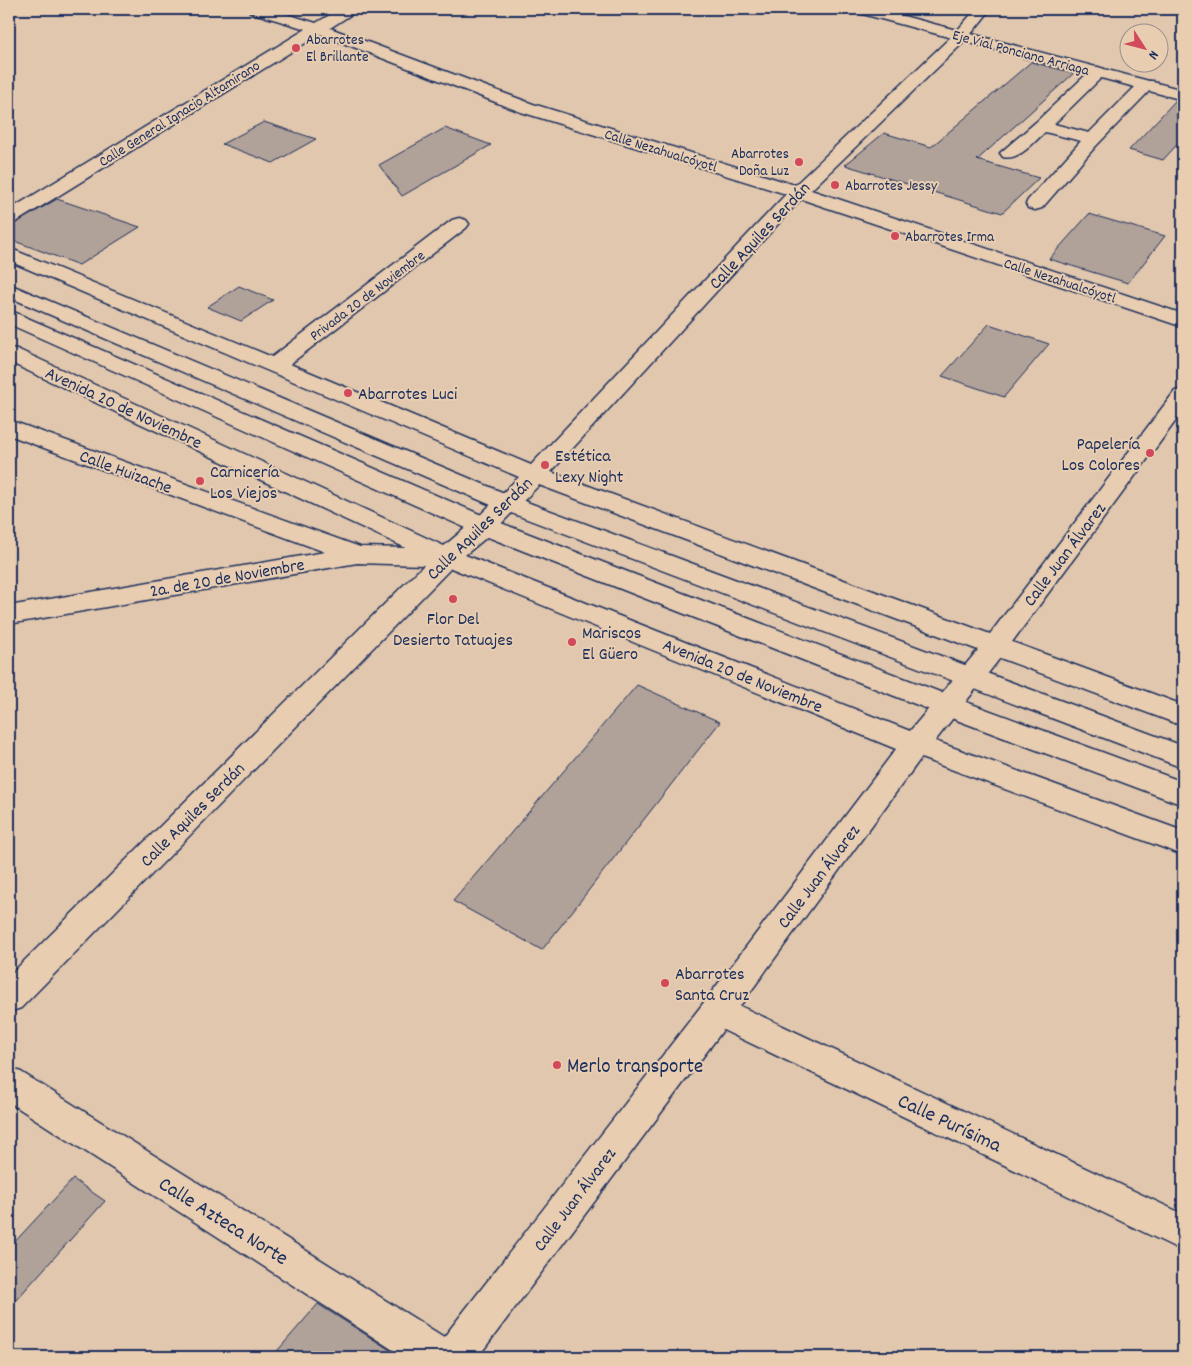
<svg xmlns="http://www.w3.org/2000/svg" width="1192" height="1366" font-family="Dekko,sans-serif">
<rect width="100%" height="100%" fill="#e1c7ad"/>
<filter id="ink" filterUnits="userSpaceOnUse"><feTurbulence type="fractalNoise" baseFrequency=".02" numOctaves="2"/><feDisplacementMap in="SourceGraphic" scale="10" xChannelSelector="R" yChannelSelector="G"/><feConvolveMatrix kernelMatrix="1 2 1 2 8 2 1 2 1" color-interpolation-filters="sRGB"/></filter>
<g filter="url(#ink)">
<g fill="#b0a199" stroke="#1b2f5e">
<path d="M1031 62 1074 73 977 160 1039 178 1002 213 845 165 884 133 931 147Z"/>
<path d="M1176 100 1183 102V138L1163 160 1129 150Z"/>
<path d="M264 122 316 139 273 163 222 144Z"/>
<path d="M445 128 491 145 402 196 379 165Z"/>
<path d="M57 199 140 227 79 265 9 239V227Z"/>
<path d="M1089 214 1165 236 1128 283 1049 259Z"/>
<path d="M239 286 273 300 241 321 207 307Z"/>
<path d="M989 324 1049 344 1004 397 942 376Z"/>
<path d="M637 685 720 722 542 950 453 901Z"/>
<path d="M73 1179 105 1201 9 1308V1248Z"/>
<path d="M318 1304 401 1357H272Z"/>
</g>
<g fill="none" stroke-linecap="round" stroke-linejoin="round">
<defs>
<g id="minor">
<path d="M248 9H270L316 23 340 9H357L355 12 330 28 533 104 795 185 955 33 976 9H991L967 39 811 190 1183 314V327L801 199 551 472 990 634 1175 391 1183 389V411L1012 642 1183 705V726L1000 658 935 741 1183 831V855L921 758 740 1006 1183 1214V1251L723 1030 478 1357H404L9 1102V1067L21 1072 444 1337 705 1001 896 749 451 568 21 1008 9 1012V976L424 565 357 563 9 624V606L325 552 9 435V420L360 547 406 548 9 362V348L17 349 444 546 475 520 519 477 9 261V248L272 357 452 220 459 218 466 220 469 224 466 228 290 364 531 465 786 194 521 112 320 34 16 222 9 224V210L306 29 250 12ZM539 485 978 650 910 731 465 555 493 532Z"/>
<path d="M1098 67 1104 69 1106 72 1104 75 1054 124 1089 133 1141 81H1153L1155 85 1095 147 1042 208 1035 210 1028 208 1026 204 1028 200 1081 141 1045 132C1034 142 1019 161 1003 157L1000 153 1036 122 1092 69Z"/>
</g>
<g id="major">
<path d="M852 9H877L1183 90V100L855 12Z"/>
<path d="M9 284 516 498 1183 746V768L498 508 9 297Z"/>
<path d="M9 310 493 520 958 699 1183 782V805L938 713 475 532 9 324Z"/>
</g>
</defs>
<use href="#minor" stroke="#1b2f5e" stroke-width="3"/>
<use href="#major" stroke="#1b2f5e" stroke-width="3"/>
<use href="#minor" fill="#e9cdb0" fill-rule="evenodd"/>
<use href="#major" fill="#e9cdb0" fill-rule="evenodd"/>
</g>
</g>
<g fill="#d1495b" stroke="#e9cdb0" stroke-width="2">
<circle cx="296" cy="48" r="5"/>
<circle cx="799" cy="162" r="5"/>
<circle cx="835" cy="185" r="5"/>
<circle cx="895" cy="236" r="5"/>
<circle cx="348" cy="393" r="5"/>
<circle cx="1150" cy="453" r="5"/>
<circle cx="545" cy="465" r="5"/>
<circle cx="200" cy="481" r="5"/>
<circle cx="453" cy="599" r="5"/>
<circle cx="572" cy="642" r="5"/>
<circle cx="665" cy="983" r="5"/>
<circle cx="557" cy="1065" r="5"/>
</g>
<g text-anchor="middle" stroke-width="4" stroke-linejoin="round" paint-order="stroke">
<g font-size="15" fill="#1b2f5e" stroke="#e9cdb0" text-anchor="start">
<text x="306" y="44">Abarrotes<tspan x="306" dy="17">El Brillante</tspan></text>
<text x="789" y="158" text-anchor="end">Abarrotes<tspan x="789" dy="17">Doña Luz</tspan></text>
<text x="845" y="190">Abarrotes Jessy</text>
<text x="905" y="241">Abarrotes Irma</text>
</g>
<g font-size="15" fill="#1b2f5e" stroke="#e9cdb0">
<text transform="translate(1021 52) rotate(15)" y="5">Eje Vial Ponciano Arriaga</text>
<text transform="translate(179 113) rotate(-32)" y="5">Calle General Ignacio Altamirano</text>
<text transform="translate(661 150) rotate(17)" y="5">Calle Nezahualcóyotl</text>
<text transform="translate(1060 280) rotate(18)" y="5">Calle Nezahualcóyotl</text>
<text transform="translate(367 295) rotate(-37)" y="5">Privada 20 de Noviembre</text>
</g>
<g font-size="18" fill="#1b2f5e" stroke="#e9cdb0">
<text transform="translate(759 235) rotate(-47)" y="6">Calle Aquiles Serdán</text>
<text transform="translate(124 407) rotate(25)" y="6">Avenida 20 de Noviembre</text>
<text transform="translate(126 471) rotate(20)" y="6">Calle Huizache</text>
<text transform="translate(479 528) rotate(-44)" y="6">Calle Aquiles Serdán</text>
<text transform="translate(1064 554) rotate(-53)" y="6">Calle Juan Álvarez</text>
<text transform="translate(227 577) rotate(-10)" y="6">2a. de 20 de Noviembre</text>
<text transform="translate(743 675) rotate(22)" y="6">Avenida 20 de Noviembre</text>
<text transform="translate(192 814) rotate(-45)" y="6">Calle Aquiles Serdán</text>
<text transform="translate(818 876) rotate(-53)" y="6">Calle Juan Álvarez</text>
<text transform="translate(574 1199) rotate(-53)" y="6">Calle Juan Álvarez</text>
</g>
<g font-size="18" fill="#1b2f5e" stroke="#e9cdb0" text-anchor="start">
<text x="358" y="399">Abarrotes Luci</text>
<text x="1140" y="449" text-anchor="end">Papelería<tspan x="1140" dy="21">Los Colores</tspan></text>
<text x="555" y="461">Estética<tspan x="555" dy="21">Lexy Night</tspan></text>
<text x="210" y="477">Carnicería<tspan x="210" dy="21">Los Viejos</tspan></text>
<text x="453" y="624" text-anchor="middle">Flor Del<tspan x="453" dy="21">Desierto Tatuajes</tspan></text>
<text x="582" y="638">Mariscos<tspan x="582" dy="21">El Güero</tspan></text>
<text x="675" y="979">Abarrotes<tspan x="675" dy="21">Santa Cruz</tspan></text>
</g>
<g font-size="21" fill="#1b2f5e" stroke="#e9cdb0" text-anchor="start">
<text x="567" y="1072">Merlo transporte</text>
</g>
<g font-size="21" fill="#1b2f5e" stroke="#e9cdb0">
<text transform="translate(950 1122) rotate(25)" y="7">Calle Purísima</text>
<text transform="translate(224 1220) rotate(32)" y="7">Calle Azteca Norte</text>
</g>
</g>
<rect width="1192" height="1366" fill="none" stroke="#e9cdb0" stroke-width="30"/>
<rect x="15" y="15" width="1162" height="1336" fill="none" stroke="#1b2f5e" stroke-width="2" filter="url(#ink)"/>
<g transform="translate(1144 48) rotate(126)"><circle r="24" fill="#e9cdb0" stroke="#978e8f"/>
<path d="M0-4L9 19L0 12L-9 19Z" fill="#d1495b"/>
<text y="-8" font-size="14" font-weight="bold" text-anchor="middle" fill="#1b2f5e">N</text>
</g>
</svg>
